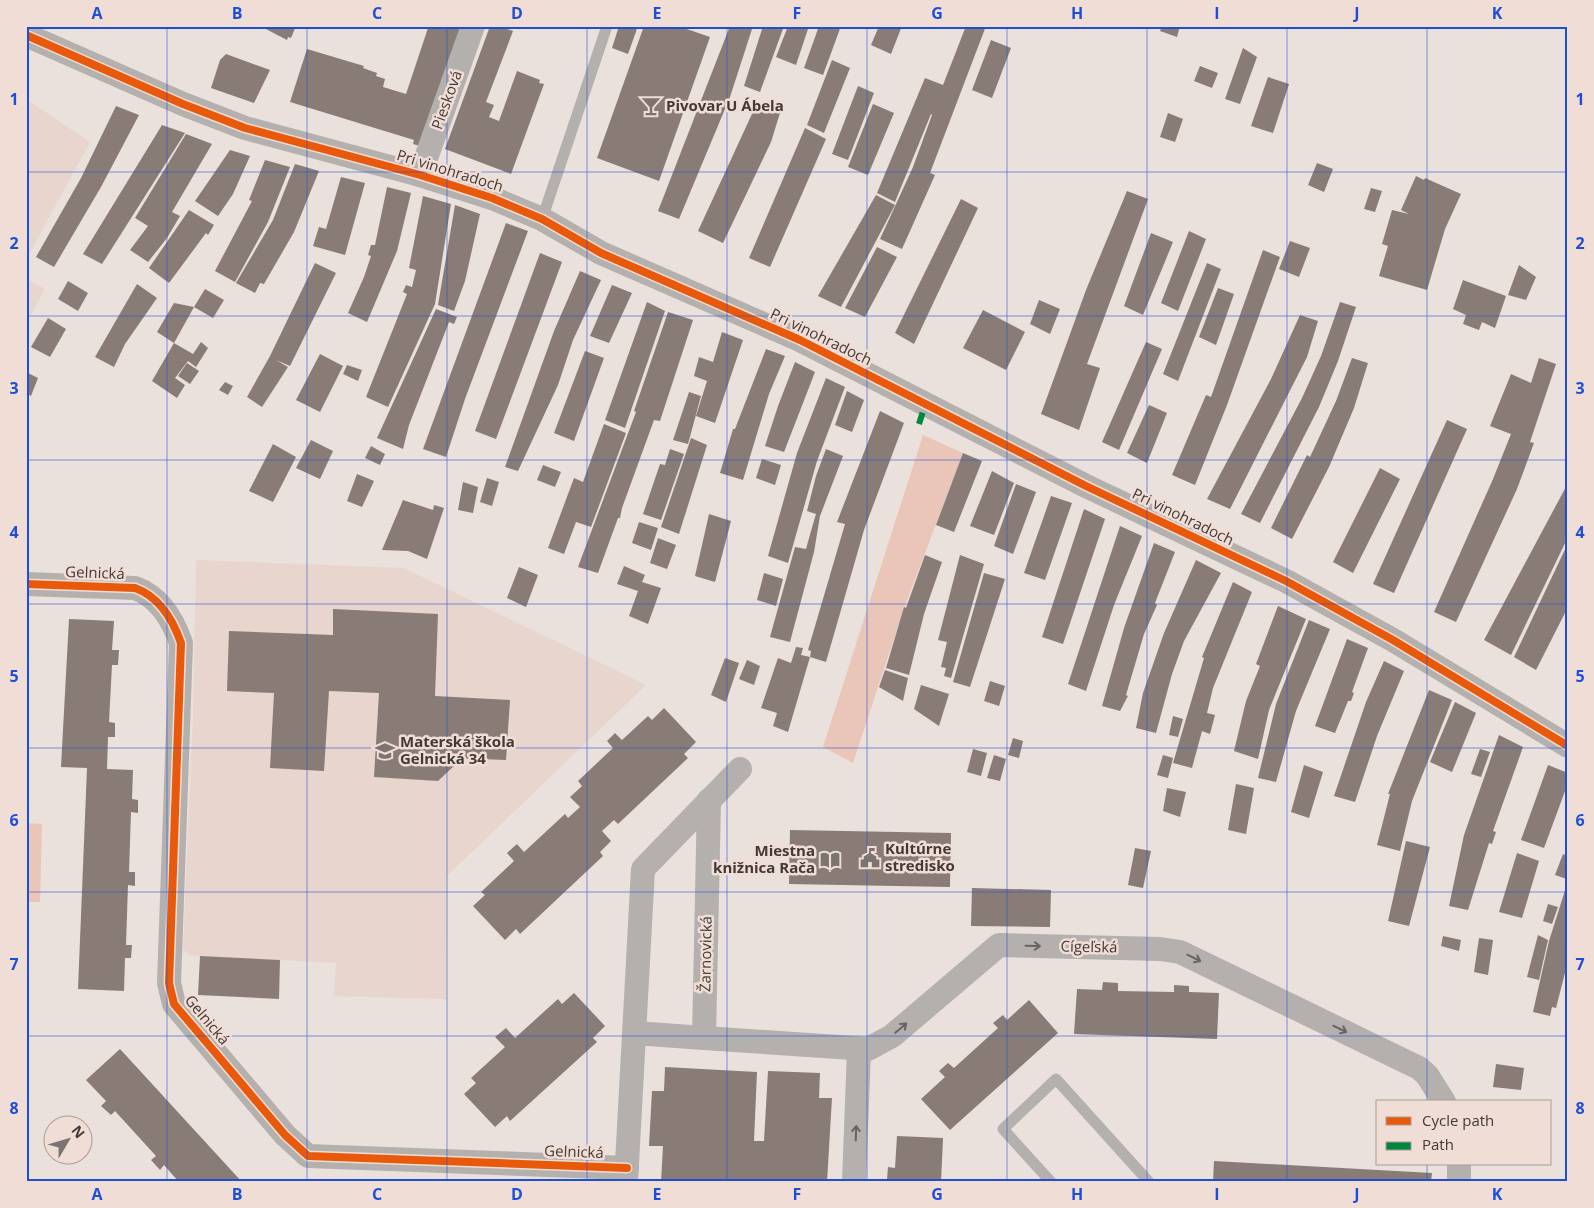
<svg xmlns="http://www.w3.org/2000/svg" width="1594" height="1208" font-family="'Open Sans',sans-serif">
<rect width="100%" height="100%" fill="#eae0dc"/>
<g fill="#e8d5cd">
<path d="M26 99 90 142 26 260Z"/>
<path d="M26 279 45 289 26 324Z"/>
<path d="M196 560 404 568 646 685 447 876 446 999 334 996 336 963 200 956 189 955 183 949 193 716Z"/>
</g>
<g fill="#e9c6b8">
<path d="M923 435 963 453 903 611 853 763 823 747Z"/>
<path d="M26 823 42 824 40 902H26Z"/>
</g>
<g fill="#897c76">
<path d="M260 26H296L291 38 288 37 287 40Z"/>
<path d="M434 26H461L424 147 413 144 414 140 290 102 307 49 364 66 363 68 377 73 376 76 385 79 383 87 406 94 428 28 433 29Z"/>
<path d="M490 26H499L513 31 486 102 494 105 489 117 499 121 517 71 540 80 539 83 544 84 511 174 445 149Z"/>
<path d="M619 26H638L628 54 612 48Z"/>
<path d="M644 26H678L710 37 659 181 597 158Z"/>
<path d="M730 26H753L730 97 679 219 658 211Z"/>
<path d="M763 26H784L760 92 744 86Z"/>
<path d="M788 26H809L796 65 776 57Z"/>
<path d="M819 26H841L823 75 804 68Z"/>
<path d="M879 26H902L891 54 871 45Z"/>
<path d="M966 26H986L930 173 935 175 902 249 880 239 913 167 932 115 931 114 895 202 877 193 925 78 943 85Z"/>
<path d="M1162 26H1180L1177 37 1160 31Z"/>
<path d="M991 40 1011 48 992 98 972 90Z"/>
<path d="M1243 48 1257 57 1240 104 1225 99Z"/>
<path d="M226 54 270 70 254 103 211 88 220 60Z"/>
<path d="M832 60 850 68 824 133 807 125Z"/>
<path d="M1200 66 1218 73 1212 88 1194 81Z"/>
<path d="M1268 77 1289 84 1273 133 1251 126Z"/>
<path d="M858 86 874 93 848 160 832 154Z"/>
<path d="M757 103 780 113 771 142 723 243 698 231Z"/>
<path d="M873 104 894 113 868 175 848 167Z"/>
<path d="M116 106 139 115 101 187 54 267 36 257 81 178Z"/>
<path d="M1168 113 1183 119 1175 142 1160 137Z"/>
<path d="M162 125 185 133 102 264 83 254Z"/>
<path d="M805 128 826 139 770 267 749 258Z"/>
<path d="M186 134 212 144 172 212 180 216 167 238 148 262 130 250 148 226 135 218Z"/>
<path d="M230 150 250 156 233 194 218 216 195 201Z"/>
<path d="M265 160 290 167 268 222 235 282 215 271 252 201 249 200Z"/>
<path d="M1317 163 1333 169 1324 192 1308 185Z"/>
<path d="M295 164 319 171 294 232 264 284 260 283 255 293 236 283 273 220Z"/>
<path d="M1416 176 1424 180 1425 178 1461 194 1445 229 1427 290 1379 276 1388 246 1382 244 1392 210 1409 214 1401 210Z"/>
<path d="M341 177 365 183 345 255 313 246 319 227 326 229Z"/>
<path d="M387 187 411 193 397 251 367 322 348 313 364 277 371 256 368 255 371 245H375Z"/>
<path d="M1371 188 1382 191 1375 212 1364 209Z"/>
<path d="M1127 191 1148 199 1087 364 1100 368 1079 430 1041 414 1086 290Z"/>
<path d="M876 195 895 205 841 307 818 296Z"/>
<path d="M423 196 451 204 435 304 388 407 366 397 407 294 403 292 406 285 412 287 416 270 409 268Z"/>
<path d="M961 199 978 208 914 344 895 333Z"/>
<path d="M455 205 480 214 465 281 454 311 438 305Z"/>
<path d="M189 210 214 225 208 235 206 233 169 283 149 268Z"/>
<path d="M506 223 528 231 465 399 446 457 423 449Z"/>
<path d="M1189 231 1206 239 1178 311 1161 303Z"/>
<path d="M1151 233 1173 242 1143 315 1124 306Z"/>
<path d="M1290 241 1310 248 1299 277 1279 269Z"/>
<path d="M877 247 897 257 865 317 845 308Z"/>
<path d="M1263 250 1280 257 1227 405 1195 485 1172 475 1206 395 1211 397Z"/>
<path d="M540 253 562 262 496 439 475 431Z"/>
<path d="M315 263 336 273 290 366 276 360 288 367 262 407 247 397 270 356Z"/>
<path d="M1207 263 1221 269 1178 381 1163 374Z"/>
<path d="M1519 265 1536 277 1526 300 1508 295Z"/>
<path d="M580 271 601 280 573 340 558 385 518 471 505 467 554 331Z"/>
<path d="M1463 280 1506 296 1495 328 1482 322 1479 330 1463 324 1466 315 1453 309Z"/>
<path d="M68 281 88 293 78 311 58 299Z"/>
<path d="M137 284 157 298 125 344 114 367 95 357Z"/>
<path d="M612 285 632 293 609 343 590 336Z"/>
<path d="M1218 288 1234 294 1216 345 1199 337Z"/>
<path d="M205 289 224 300 213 318 194 307Z"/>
<path d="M1039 300 1060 309 1050 334 1030 324Z"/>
<path d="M647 302 665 311 625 428 605 420Z"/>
<path d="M1340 302 1356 307 1338 361 1319 407 1260 523 1241 514 1302 398 1321 356Z"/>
<path d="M174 303 194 307 174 343 157 332Z"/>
<path d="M436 309 457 317 454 324 449 322 409 425 403 449 377 438Z"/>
<path d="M983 310 1025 332 1006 370 963 348Z"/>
<path d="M668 312 693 320 660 421 654 420 622 508 620 518H618L598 573 578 567 636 412 634 411Z"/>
<path d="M1300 315 1318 321 1307 357 1230 509 1207 499 1271 379Z"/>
<path d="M48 318 66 329 50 357 31 347Z"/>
<path d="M722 332 743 340 715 423 696 416 707 381 694 376 699 357 713 362Z"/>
<path d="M201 342 208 348 196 367 188 361 175 378 185 385 177 398 152 381 174 343 193 354Z"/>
<path d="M1146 342 1162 349 1119 450 1102 442Z"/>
<path d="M766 349 785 356 769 394 743 480 720 473 733 429H735Z"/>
<path d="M585 351 604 358 574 441 554 433Z"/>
<path d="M320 354 343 366 320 412 296 400Z"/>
<path d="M1352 358 1368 363 1354 408 1329 467 1292 539 1271 528 1307 455 1310 457 1336 401Z"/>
<path d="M1539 358 1556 364 1530 442 1534 443 1517 489 1456 622 1434 612 1493 479 1511 434 1490 426 1511 374 1531 383Z"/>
<path d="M795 362 815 372 784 452 765 446 778 406Z"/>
<path d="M187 363 199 371 190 384 178 376Z"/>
<path d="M347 365 362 370 358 381 343 374Z"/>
<path d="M26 372 38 378 31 396 26 393Z"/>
<path d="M826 378 845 387 817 461 788 563 768 556 797 453Z"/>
<path d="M225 382 233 386 228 395 219 390Z"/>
<path d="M847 391 864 400 852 432 835 425Z"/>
<path d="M689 392 701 396 688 444 673 440Z"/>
<path d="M1149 405 1167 413 1147 463 1127 453Z"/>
<path d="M880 411 904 423 864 530 826 662 810 657 811 651 808 650 845 524 837 522Z"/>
<path d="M1447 420 1467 429 1394 593 1373 584Z"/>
<path d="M604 424 626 433 591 527 576 522 564 554 548 548 574 478 583 482Z"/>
<path d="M691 438 707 445 679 534 661 527Z"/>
<path d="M311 440 333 451 320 479 296 468Z"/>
<path d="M273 444 296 457 273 502 249 491Z"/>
<path d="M371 446 385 454 380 465 365 458Z"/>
<path d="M670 449 684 454 661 520 643 514 660 464 665 465Z"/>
<path d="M826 449 843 456 820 516 814 552 790 642 770 637 795 547 806 549 811 531 816 514 807 511 816 476Z"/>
<path d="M963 453 982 461 954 532 936 525Z"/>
<path d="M762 459 781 465 775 485 756 478Z"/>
<path d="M543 465 561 472 555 487 537 480Z"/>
<path d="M1380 468 1400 479 1353 573 1333 562Z"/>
<path d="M992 471 1014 483 994 535 970 526Z"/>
<path d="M357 474 374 481 362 507 347 501Z"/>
<path d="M487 478 499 482 492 506 480 502Z"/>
<path d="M463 482 478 487 473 513 458 510Z"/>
<path d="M1568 483V537L1511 655 1484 640Z"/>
<path d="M1016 484 1036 492 1013 554 994 546Z"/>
<path d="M1051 496 1072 503 1045 580 1024 573Z"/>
<path d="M403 500 433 510 434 505 444 508 427 559 408 551 382 550Z"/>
<path d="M1084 509 1105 519 1063 644 1042 637Z"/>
<path d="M709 514 731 521 715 582 695 576Z"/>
<path d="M639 522 658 528 651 550 632 543Z"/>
<path d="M1120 526 1142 536 1114 605 1086 691 1068 684Z"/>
<path d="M658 538 676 545 667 569 650 563Z"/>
<path d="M1154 543 1175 552 1155 603 1157 605 1144 634 1126 695 1128 696 1120 711 1102 706 1124 628Z"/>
<path d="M1568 543V607L1536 670 1514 657Z"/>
<path d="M925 555 942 562 924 614 909 675 886 668 904 607 906 608Z"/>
<path d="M960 555 984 564 951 678 944 676 946 668 941 667 947 642 938 640Z"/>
<path d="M1196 560 1221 573 1184 641 1172 674 1156 733 1136 728 1143 693 1164 633Z"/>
<path d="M624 566 645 575 642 582 661 588 648 624 629 616 638 591 617 584Z"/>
<path d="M519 567 538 575 526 607 507 598Z"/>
<path d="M764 573 783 579 776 606 757 600Z"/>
<path d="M984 573 1005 579 970 687 953 682Z"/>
<path d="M1233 582 1252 592 1213 688 1207 713 1215 715 1210 734 1202 731 1192 768 1173 763 1204 658 1202 657Z"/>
<path d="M1278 606 1306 619 1269 710 1258 759 1234 751 1246 701 1260 666 1256 664Z"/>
<path d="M333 609 438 614 435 696 510 700 506 760 454 758V766L438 781 374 777 379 693 329 691 324 771 270 768 274 693 227 691 229 631 333 635Z"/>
<path d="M69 619 114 621 112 650H119L118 665H112L109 722 115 723V737H108L107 769 133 770 132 799 138 800V813L131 812 129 872H135V886L128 885 126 945H132L131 958H125L124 991 78 989 87 768 61 767Z"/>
<path d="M1309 620 1330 629 1296 711 1276 782 1258 778 1276 704Z"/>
<path d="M1347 639 1368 648 1352 692 1354 693 1351 701H1348L1335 733 1315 726Z"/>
<path d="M796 647 803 648 801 655 810 657 788 732 773 726 777 713 761 708 778 658 791 663Z"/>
<path d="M725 658 739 663 726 702 711 695Z"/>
<path d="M747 660 760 666 754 685 739 679Z"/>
<path d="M1384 661 1404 671 1377 736 1355 802 1334 796 1366 702Z"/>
<path d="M885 670 908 678 903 701 879 687Z"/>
<path d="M990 681 1005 686 999 706 984 701Z"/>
<path d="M921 685 949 694 939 726 914 709Z"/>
<path d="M1429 690 1452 700 1412 801 1400 851 1377 845 1390 794H1388Z"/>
<path d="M1455 702 1476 713 1452 772 1430 762Z"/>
<path d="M664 708 696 742 684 754 688 758 618 824 614 820 602 831 611 841 600 852 603 856 520 934 516 929 505 940 473 906 485 895 481 892 514 861 507 853 517 844 524 852 565 814 568 818 580 807 570 797 582 786 578 781 613 748 607 741 615 733 622 740 648 716 652 720Z"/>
<path d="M1173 716 1183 719 1178 737 1169 735Z"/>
<path d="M1499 735 1523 747 1493 831 1496 832 1492 844 1489 843 1468 910 1449 906 1464 835Z"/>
<path d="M1013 738 1023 741 1019 758 1008 755Z"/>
<path d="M973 749 987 753 981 776 967 772Z"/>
<path d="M1480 749 1490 752 1481 777 1471 774Z"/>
<path d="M994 755 1006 759 1000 781 987 778Z"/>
<path d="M1163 755 1173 758 1168 778 1157 775Z"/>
<path d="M1304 765 1323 772 1309 818 1291 812Z"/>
<path d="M1548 765 1568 773V783L1544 848 1521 840Z"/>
<path d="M1236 784 1254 788 1246 834 1228 830Z"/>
<path d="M1167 788 1186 792 1180 817 1163 811Z"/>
<path d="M790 830 951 833 950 887 789 884Z"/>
<path d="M1406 841 1430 847 1409 926 1388 921Z"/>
<path d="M1135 848 1151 851 1143 888 1128 885Z"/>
<path d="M1517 853 1539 861 1522 918 1499 912Z"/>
<path d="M1563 854 1568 856 1567 879 1555 875Z"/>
<path d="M1567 884 1568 961 1556 1008 1552 1007 1550 1016 1533 1012 1549 941Z"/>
<path d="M972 888 1051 890 1050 927 971 926Z"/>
<path d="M1548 904 1558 907 1552 924 1543 921Z"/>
<path d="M1538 935 1548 940 1539 980 1527 977Z"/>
<path d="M1443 936 1461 940 1459 951 1441 946Z"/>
<path d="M1479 938 1493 940 1488 975 1474 972Z"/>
<path d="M200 956 280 960 279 999 198 995Z"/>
<path d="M1103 982 1118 983V991L1174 992V985L1189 986V992L1219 993 1217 1039 1074 1034 1077 989 1102 990Z"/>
<path d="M574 993 605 1026 593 1038 597 1042 510 1121 507 1116 495 1127 464 1094 476 1083 471 1078 505 1047 495 1037 506 1028 515 1038 558 999 562 1004Z"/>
<path d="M1029 1000 1058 1033 950 1130 921 1099 945 1077 939 1071 948 1063 954 1068 998 1028 993 1023 1003 1015 1007 1020Z"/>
<path d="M120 1049 242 1182H179L164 1165 160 1170 151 1160 156 1156 115 1111 111 1115 101 1106 106 1101 86 1080Z"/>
<path d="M1496 1064 1524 1068 1521 1090 1493 1087Z"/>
<path d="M665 1067 757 1072 754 1141H764L768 1071 820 1073 819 1098H832L827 1182H661L663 1146H649L652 1091H664Z"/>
<path d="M897 1136 943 1138 941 1182 887 1180 888 1167 895 1168Z"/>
<path d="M1214 1161 1432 1173 1431 1182H1213Z"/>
</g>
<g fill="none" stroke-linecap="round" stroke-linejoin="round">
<g stroke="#b3b0ae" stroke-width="11">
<path d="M542 219 607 26"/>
<path d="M1051 1182 1003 1129 1056 1079 1149 1182"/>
</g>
<g stroke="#b3b0ae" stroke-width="24">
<path d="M26 35 183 104 245 128 420 175 492 198 542 219 601 253 800 340 1086 486 1286 581 1393 640 1568 746"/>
<path d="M420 175 473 26"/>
<path d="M26 584 135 588C160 597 173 620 181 643L169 983 174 1004 285 1135 308 1156 627 1168"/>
<path d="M635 1033 704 1038 709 800"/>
<path d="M704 1038 868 1049 892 1036 999 945 1160 949 1180 952 1419 1068 1427 1075 1444 1102"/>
<path d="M1459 1164V1182"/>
<path d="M626 1182 643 869 740 769"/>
<path d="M854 1182 859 1050"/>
</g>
<path stroke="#00873e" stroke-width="6" stroke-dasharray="12 6" stroke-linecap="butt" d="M919 424 925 405"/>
<defs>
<g id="cycleway">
<path d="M26 35 183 104 245 128 420 175 492 198 542 219 601 253 800 340 1086 486 1286 581 1393 640 1568 746"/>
<path d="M26 584 135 588C160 597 173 620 181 643L169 983 174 1004 285 1135 308 1156 627 1168"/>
</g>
</defs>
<use href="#cycleway" stroke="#f0ddd6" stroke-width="11"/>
<use href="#cycleway" stroke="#e8590c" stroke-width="8"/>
</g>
<defs><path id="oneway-shaft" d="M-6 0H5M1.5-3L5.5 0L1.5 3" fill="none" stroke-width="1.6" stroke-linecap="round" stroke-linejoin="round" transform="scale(1.25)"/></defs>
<g stroke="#696361">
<use href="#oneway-shaft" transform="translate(1033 946) rotate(1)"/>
<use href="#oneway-shaft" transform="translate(1194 958) rotate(26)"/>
<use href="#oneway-shaft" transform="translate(901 1028) rotate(-40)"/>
<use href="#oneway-shaft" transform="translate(1340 1029) rotate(26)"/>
<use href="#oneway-shaft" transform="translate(856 1133) rotate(-88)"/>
</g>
<path fill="none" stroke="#1d4ed8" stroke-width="1" stroke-opacity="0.55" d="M167 26V1182M307 26V1182M447 26V1182M587 26V1182M727 26V1182M867 26V1182M1007 26V1182M1147 26V1182M1287 26V1182M1427 26V1102M26 172H1568M26 316H1568M26 460H1568M26 604H1568M26 748H1568M26 892H1568M26 1036H1568M1427 1164V1182"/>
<defs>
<symbol id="bar-bare" viewBox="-9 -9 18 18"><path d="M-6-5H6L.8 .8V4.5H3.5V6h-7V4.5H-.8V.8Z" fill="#7c7471" stroke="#f0ddd6" stroke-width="2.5" paint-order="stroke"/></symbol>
<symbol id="school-bare" viewBox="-9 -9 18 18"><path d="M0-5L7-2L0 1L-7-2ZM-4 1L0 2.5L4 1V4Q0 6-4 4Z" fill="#7c7471" stroke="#f0ddd6" stroke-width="2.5" paint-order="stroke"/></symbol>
<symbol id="civic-bare" viewBox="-9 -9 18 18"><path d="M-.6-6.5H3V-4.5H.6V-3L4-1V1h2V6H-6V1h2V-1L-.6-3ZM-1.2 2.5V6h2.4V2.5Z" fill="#7c7471" stroke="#f0ddd6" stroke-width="2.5" paint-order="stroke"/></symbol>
<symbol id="library-bare" viewBox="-9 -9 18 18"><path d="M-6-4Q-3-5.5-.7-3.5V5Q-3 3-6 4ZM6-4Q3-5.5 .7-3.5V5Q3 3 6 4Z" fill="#7c7471" stroke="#f0ddd6" stroke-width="2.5" paint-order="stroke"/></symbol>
</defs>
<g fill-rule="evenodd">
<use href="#bar-bare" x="637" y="92" width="28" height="28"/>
<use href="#school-bare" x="371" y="737" width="28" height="28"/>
<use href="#civic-bare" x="856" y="844" width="28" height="28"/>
<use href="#library-bare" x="816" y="846" width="28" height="28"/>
</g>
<g text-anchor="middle" stroke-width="5" stroke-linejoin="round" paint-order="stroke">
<g font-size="15" fill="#413a37" stroke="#f0ddd6">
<text transform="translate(447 100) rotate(-70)" y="5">Piesková</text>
<text transform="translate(450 171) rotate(17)" y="5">Pri vinohradoch</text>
<text transform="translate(821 337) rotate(26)" y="5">Pri vinohradoch</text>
<text transform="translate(1183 517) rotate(26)" y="5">Pri vinohradoch</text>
<text transform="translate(95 573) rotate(2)" y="5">Gelnická</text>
<text transform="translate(1089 947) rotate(1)" y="5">Cígeľská</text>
<text transform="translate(706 954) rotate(-89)" y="5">Žarnovická</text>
<text transform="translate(207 1020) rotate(50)" y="5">Gelnická</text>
<text transform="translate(574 1152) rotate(2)" y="5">Gelnická</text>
</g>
<g font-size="15" font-weight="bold" fill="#413a37" stroke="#f0ddd6" text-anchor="start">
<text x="666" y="111">Pivovar U Ábela</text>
<text x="400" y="747">Materská škola<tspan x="400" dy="17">Gelnická 34</tspan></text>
<text x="885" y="854">Kultúrne<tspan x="885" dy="17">stredisko</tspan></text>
<text x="815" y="856" text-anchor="end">Miestna<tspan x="815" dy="17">knižnica Rača</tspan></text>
</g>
</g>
<rect width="1594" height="1208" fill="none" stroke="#f0ddd6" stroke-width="55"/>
<rect x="1376" y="1100" width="175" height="65" fill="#f0ddd6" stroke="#aa9c96"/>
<rect x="1386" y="1117" width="25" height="8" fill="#e8590c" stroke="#aa9c96"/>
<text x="1422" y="1126" font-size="15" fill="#413a37">Cycle path</text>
<rect x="1386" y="1142" width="25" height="8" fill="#00873e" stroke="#aa9c96"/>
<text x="1422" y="1150" font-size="15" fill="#413a37">Path</text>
<g transform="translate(68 1140) rotate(52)"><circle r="24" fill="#f0ddd6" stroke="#aa9c96"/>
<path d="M0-4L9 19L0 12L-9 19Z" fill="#7c7471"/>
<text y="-8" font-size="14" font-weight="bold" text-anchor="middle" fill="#413a37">N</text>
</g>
<rect x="28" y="28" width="1538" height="1152" fill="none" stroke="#1d4ed8" stroke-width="2"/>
<g font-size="16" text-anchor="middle" font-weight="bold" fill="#1d4ed8">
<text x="97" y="19">A</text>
<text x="237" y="19">B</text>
<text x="377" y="19">C</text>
<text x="517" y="19">D</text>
<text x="657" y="19">E</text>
<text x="797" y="19">F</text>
<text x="937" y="19">G</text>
<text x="1077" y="19">H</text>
<text x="1217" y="19">I</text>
<text x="1357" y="19">J</text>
<text x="1497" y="19">K</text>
<text x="14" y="105">1</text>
<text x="1580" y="105">1</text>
<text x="14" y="249">2</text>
<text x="1580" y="249">2</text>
<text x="14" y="394">3</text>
<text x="1580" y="394">3</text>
<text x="14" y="538">4</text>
<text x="1580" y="538">4</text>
<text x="14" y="682">5</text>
<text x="1580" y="682">5</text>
<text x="14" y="826">6</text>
<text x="1580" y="826">6</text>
<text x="14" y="970">7</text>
<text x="1580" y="970">7</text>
<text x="14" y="1114">8</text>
<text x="1580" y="1114">8</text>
<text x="97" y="1200">A</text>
<text x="237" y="1200">B</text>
<text x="377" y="1200">C</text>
<text x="517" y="1200">D</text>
<text x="657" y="1200">E</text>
<text x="797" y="1200">F</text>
<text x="937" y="1200">G</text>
<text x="1077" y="1200">H</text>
<text x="1217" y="1200">I</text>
<text x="1357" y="1200">J</text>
<text x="1497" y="1200">K</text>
</g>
</svg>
